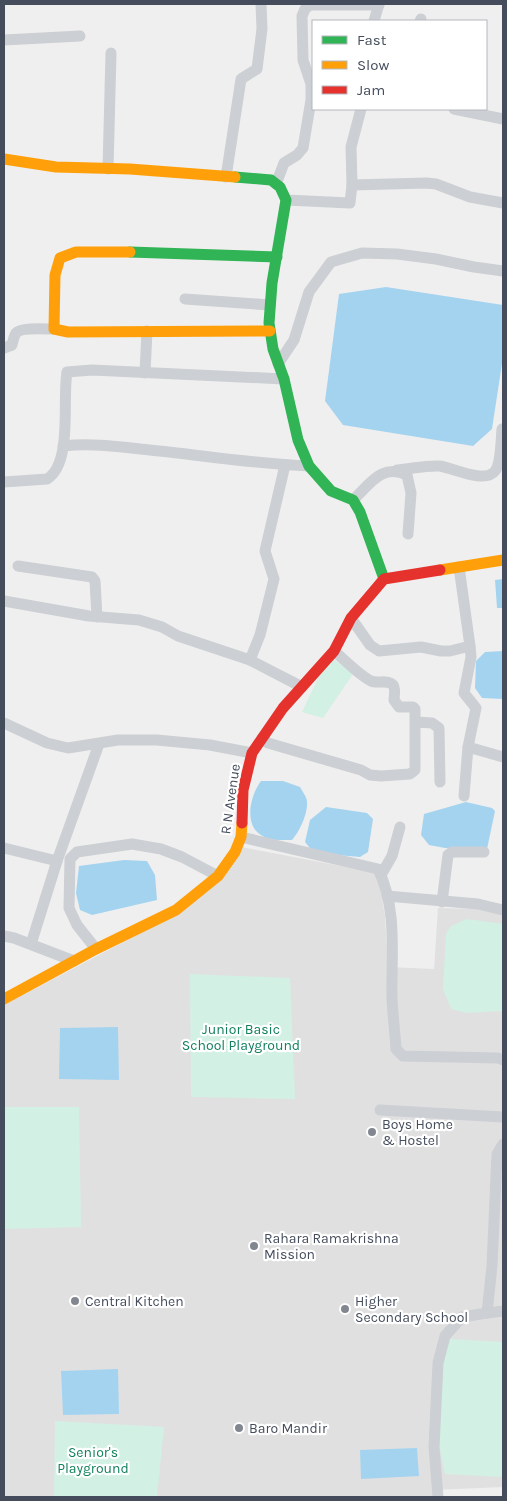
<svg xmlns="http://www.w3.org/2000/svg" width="507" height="1501" font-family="Karla,sans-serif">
<rect width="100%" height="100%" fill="#f0efef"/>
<path fill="#e1e0e1" d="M236 846 378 873 385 916 388 967 434 969 438 908 478 909 503 915V1487L433 1490V1497H4V1005L173 916Z"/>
<g fill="#d2f0e3">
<path d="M333 659 353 674 323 718 302 712 319 676Z"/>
<path d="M467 919 503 924V1011L467 1013 451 1009 443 989 446 934 451 926Z"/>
<path d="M190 974 290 978 295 1099 191 1097Z"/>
<path d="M4 1107H79L81 1227 5 1229 4 1227Z"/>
<path d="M450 1339 503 1342V1477L445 1474 439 1444 443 1360Z"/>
<path d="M55 1421 164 1427 157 1497H54Z"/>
</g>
<g fill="#a4d3f0">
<path d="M386 287 503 305V357L492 429 473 446 343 425 325 401 339 294Z"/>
<path d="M503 579V608H497L495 580Z"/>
<path d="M503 651V699L482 698 475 688 476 661 485 652Z"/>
<path d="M261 781H283L300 787C302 791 307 797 307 802 308 814 299 832 292 840 282 840 269 841 261 835 243 824 251 794 261 781Z"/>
<path d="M466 802 492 808 495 811 487 849 445 848 429 845 421 835 424 814Z"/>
<path d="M326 807 367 813 373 819 368 852 360 857 314 853 305 842 310 820Z"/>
<path d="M124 860 147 861 155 875 157 900 92 915 80 910 76 893 79 866Z"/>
<path d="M118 1027 119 1080 59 1079 60 1028Z"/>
<path d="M118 1369 119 1414 63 1415 61 1371Z"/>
<path d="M417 1448 419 1476 361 1479 360 1450Z"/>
</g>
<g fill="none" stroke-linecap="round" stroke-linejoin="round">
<g stroke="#cccfd3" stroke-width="11">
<path d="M374 21 379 4"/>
<path d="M420 21 421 19"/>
<path d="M4 40 80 36"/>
<path d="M454 109 503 119"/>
<path d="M108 169 111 53"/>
<path d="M226 177 241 79 257 69 262 29 261 4"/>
<path d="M276 184 284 163 297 155 303 148 311 100V84L303 60 302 16 305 9 310 5H379"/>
<path d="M352 185 426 183 436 184 470 197 503 203"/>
<path d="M286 200 350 203 352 185 351 147 361 109"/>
<path d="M185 299 270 305"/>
<path d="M4 348 12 345C13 341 14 336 16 333 21 327 46 329 54 329"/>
<path d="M278 364 294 340 309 292 331 262 362 253 397 254 436 259 474 267 503 271"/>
<path d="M145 373 147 331"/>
<path d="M63 446C89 443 114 446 140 449 196 454 252 464 309 466"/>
<path d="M397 470C411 469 426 465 440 466 453 468 485 484 495 471 501 464 501 439 502 429"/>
<path d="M4 482 47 479C73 463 62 400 67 372L92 370 284 379"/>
<path d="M353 500C370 484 382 463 407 475L411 493 408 534"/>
<path d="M18 566 92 577 95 581 97 617"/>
<path d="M459 567 470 646 471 657 464 693 476 708 468 747"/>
<path d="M4 601 89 616 139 620 162 627 178 636 250 660 302 687"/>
<path d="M351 618 370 645 379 651 421 647 441 651H450L470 646"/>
<path d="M250 660 260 635 274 579 265 551 285 465"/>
<path d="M416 722 432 723 439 728 440 782"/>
<path d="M4 723 47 743 68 748 118 740H157L210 745 252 753"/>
<path d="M262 738 268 743 361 770 370 775 381 776 410 774 415 770V709L413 707H399L394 700C394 696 396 689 393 685 388 679 377 684 371 681 359 675 345 660 334 651"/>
<path d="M464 796 468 747 503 757"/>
<path d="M241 837 378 869C398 909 391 957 392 999 393 1016 395 1033 396 1049L403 1056 498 1058 503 1060"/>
<path d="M4 848 57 861"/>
<path d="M381 875 392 856 400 827"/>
<path d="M387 896 478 904 503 910"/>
<path d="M442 902 448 855 452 852H484"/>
<path d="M4 936 14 938 74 961"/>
<path d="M31 944 57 861 99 744"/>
<path d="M96 949 77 925 69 908 70 859 77 852 132 844 161 849 182 857 218 876"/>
<path d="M380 1110 503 1117"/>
<path d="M487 1313 503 1311"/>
<path d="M438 1497 434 1447 438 1363 445 1336 462 1317 487 1313 492 1266 497 1154 503 1144"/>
</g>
<g stroke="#30b455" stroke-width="11">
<path d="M235 177 271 180 280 187 286 200 272 283 269 323 273 349 284 379 298 440 309 466 331 491 353 500 360 512 384 579"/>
<path d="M130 252 277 257"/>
</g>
<g stroke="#ff9f0a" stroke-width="11">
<path d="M4 159 56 167 130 169 235 177"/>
<path d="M130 252H76L60 258 55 275 54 329 68 332 270 331"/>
<path d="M440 570 503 560"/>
<path d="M4 999 96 949 176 910 218 876 235 852 241 837 242 823"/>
</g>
<path stroke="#e5322d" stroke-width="11" d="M242 823 243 790 252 753 283 708 334 651 351 618 384 579 440 570"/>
</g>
<g fill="#81868f" stroke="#fff" stroke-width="2">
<circle cx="372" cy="1132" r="5"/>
<circle cx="254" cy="1246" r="5"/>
<circle cx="75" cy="1301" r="5"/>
<circle cx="345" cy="1309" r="5"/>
<circle cx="239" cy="1428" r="5"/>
</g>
<g text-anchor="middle" stroke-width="4.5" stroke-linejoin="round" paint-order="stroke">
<g font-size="14" fill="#454d5c" stroke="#fff">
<text transform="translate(230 799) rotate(-82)" y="5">R N Avenue</text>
</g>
<g font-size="14" fill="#12815d" stroke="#fff">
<text x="241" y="1034">Junior Basic<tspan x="241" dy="16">School Playground</tspan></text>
<text x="93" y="1457">Senior's<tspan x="93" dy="16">Playground</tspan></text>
</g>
<g font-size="14" fill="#454d5c" stroke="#fff" text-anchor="start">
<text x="382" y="1129">Boys Home<tspan x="382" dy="16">&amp; Hostel</tspan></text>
<text x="264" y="1243">Rahara Ramakrishna<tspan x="264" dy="16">Mission</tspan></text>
<text x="85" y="1306">Central Kitchen</text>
<text x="355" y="1306">Higher<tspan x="355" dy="16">Secondary School</tspan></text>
<text x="249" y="1433">Baro Mandir</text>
</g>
</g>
<rect width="507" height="1501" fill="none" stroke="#454d5c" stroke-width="10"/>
<rect x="312" y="20" width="175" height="90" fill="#ffffff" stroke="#b5b8be"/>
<rect x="322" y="36" width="25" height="8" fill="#30b455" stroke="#b5b8be"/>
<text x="357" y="45" font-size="15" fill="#454d5c">Fast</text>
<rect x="322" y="61" width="25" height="8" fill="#ff9f0a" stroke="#b5b8be"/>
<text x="357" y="70" font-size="15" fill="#454d5c">Slow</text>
<rect x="322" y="86" width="25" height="8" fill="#e5322d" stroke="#b5b8be"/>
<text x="357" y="95" font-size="15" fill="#454d5c">Jam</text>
</svg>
